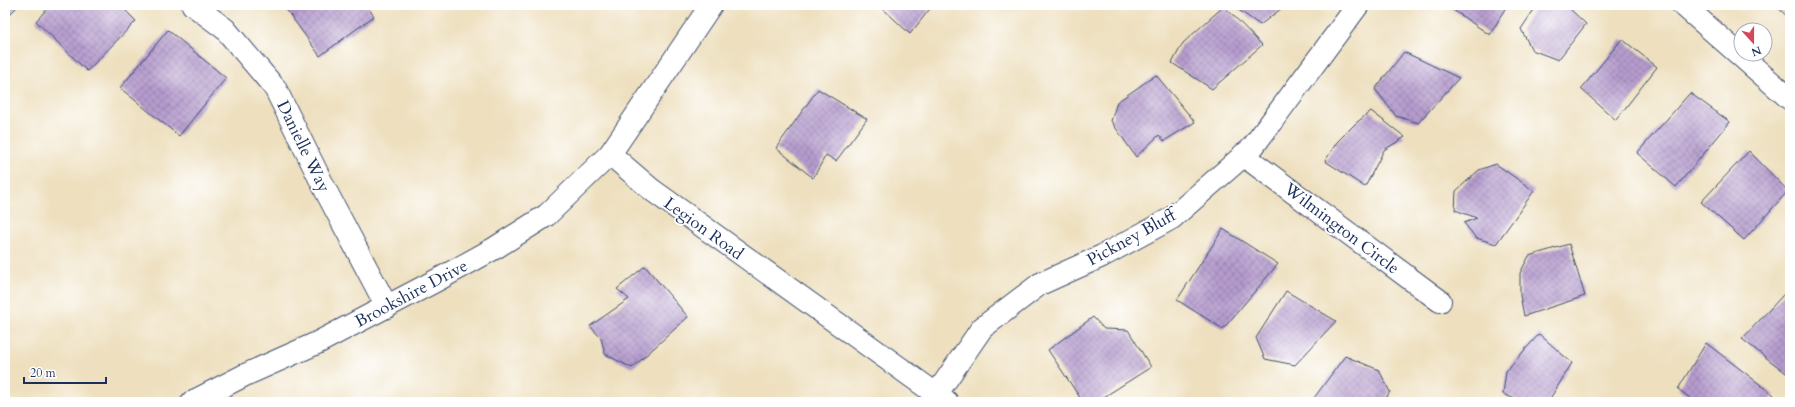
<svg xmlns="http://www.w3.org/2000/svg" width="1795" height="407" font-family="Cardo,serif">
<defs>
<pattern id="building-cross-hatch" width="8" height="8" patternUnits="userSpaceOnUse"><rect width="8" height="8" fill="#b69cce"/><path d="M0 0l8 8M0 8l8-8" fill="none" stroke="#9380aa"/></pattern>
</defs>
<rect width="100%" height="100%" fill="#fff"/>
<filter id="ink" filterUnits="userSpaceOnUse"><feTurbulence type="fractalNoise" baseFrequency=".025" numOctaves="2"/><feDisplacementMap in="SourceGraphic" scale="8" xChannelSelector="R" yChannelSelector="G"/><feConvolveMatrix kernelMatrix="1 2 1 2 8 2 1 2 1" color-interpolation-filters="sRGB"/></filter>
<filter id="wash" filterUnits="userSpaceOnUse"><feTurbulence type="fractalNoise" baseFrequency=".012" numOctaves="4" result="noise"/><feDisplacementMap in="SourceGraphic" scale="16" xChannelSelector="R" yChannelSelector="G"/><feGaussianBlur stdDeviation="0.9" result="paint"/><feColorMatrix in="noise" values="0 0 0 0 0 0 0 0 0 0 0 0 0 0 0 0 0 1.4 0 .05"/><feComposite in="paint" operator="in"/></filter>
<g filter="url(#wash)">
<rect width="100%" height="100%" fill="#eee0bf"/>
<g id="blocks">
<g fill="url(#building-cross-hatch)">
<path d="M5 5H19L7 17 5 15Z"/>
<path d="M51 5H120L136 21 87 71 36 21Z"/>
<path d="M283 5H366L374 16 320 56Z"/>
<path d="M879 5H933L910 34Z"/>
<path d="M1232 5H1286L1260 25Z"/>
<path d="M1446 5H1507L1490 35Z"/>
<path d="M1537 5H1571L1569 8 1586 24 1558 60 1532 50 1521 29Z"/>
<path d="M1773 5H1790V19L1777 7Z"/>
<path d="M1224 6 1262 45 1212 89 1172 63 1183 43Z"/>
<path d="M168 30 226 78 179 136 120 88Z"/>
<path d="M1622 39 1657 67 1616 120 1581 89Z"/>
<path d="M1404 52 1459 78 1418 123 1396 116 1375 89Z"/>
<path d="M1156 75 1195 122 1164 141 1159 135 1136 157 1111 121 1117 102Z"/>
<path d="M818 89 867 119 836 161 826 155 813 178 776 148Z"/>
<path d="M1690 93 1730 122 1676 187 1637 153Z"/>
<path d="M1371 111 1405 137 1384 150 1365 187 1325 161 1337 142 1356 123Z"/>
<path d="M1749 151 1788 191 1744 240 1701 202Z"/>
<path d="M1496 164 1534 191 1496 244 1476 238 1464 223 1477 218 1455 210 1456 191 1479 170Z"/>
<path d="M1223 229 1278 264 1223 329 1177 300Z"/>
<path d="M1569 244 1585 296 1524 316 1520 295V273L1529 256Z"/>
<path d="M645 266 688 317 632 368 605 354 601 338 590 326 629 299 617 289Z"/>
<path d="M1286 291 1336 321 1295 365 1265 359 1256 338Z"/>
<path d="M1784 294 1790 298V376L1742 339Z"/>
<path d="M1093 317 1104 329 1128 330 1151 367 1096 402H1083L1048 350Z"/>
<path d="M1539 334 1572 363 1548 402H1522L1503 394 1506 371Z"/>
<path d="M1706 343 1774 395 1769 402H1695L1678 389Z"/>
<path d="M1345 356 1379 370 1390 392 1383 402H1311Z"/>
</g>
</g>
</g>
<g filter="url(#ink)">
<use href="#blocks" fill-opacity="0" stroke="#3b4a6d" stroke-width="1"/>
<g fill="none" stroke-linecap="round" stroke-linejoin="round">
<defs>
<g id="street">
<path d="M193 5 225 29 275 88 328 195 387 307"/>
<path d="M1683 5 1790 99"/>
<path d="M610 154 652 190 947 402"/>
<path d="M1243 155 1440 301"/>
<path d="M192 402 245 375 317 343 441 278 495 248 547 215 610 154 711 5"/>
<path d="M931 402 982 328 1040 284 1102 256 1172 218 1252 148 1358 5"/>
</g>
</defs>
<use href="#street" stroke="#3b4a6d" stroke-width="24"/>
<use href="#street" stroke="#fff" stroke-width="22"/>
</g>
</g>
<g text-anchor="middle" stroke-width="3.5" stroke-linejoin="round" paint-order="stroke">
<g font-size="17" fill="#1b2f5e" stroke="#fff">
<text transform="translate(304 146) rotate(64)" y="6">Danielle Way</text>
<text transform="translate(704 228) rotate(36)" y="6">Legion Road</text>
<text transform="translate(1342 228) rotate(37)" y="6">Wilmington Circle</text>
<text transform="translate(1131 237) rotate(-29)" y="6">Pickney Bluff</text>
<text transform="translate(411 293) rotate(-28)" y="6">Brookshire Drive</text>
</g>
</g>
<rect width="1795" height="407" fill="none" stroke="#fff" stroke-width="20"/>
<g transform="translate(1753 42) rotate(159)"><circle r="19" fill="#ffffff" stroke="#a4acbf"/>
<path d="M0-3L7 15L0 10L-7 15Z" fill="#d1495b"/>
<text y="-6" font-size="11" font-weight="bold" text-anchor="middle" fill="#1b2f5e">N</text>
</g>
<path d="M24 377v6h82v-6" fill="none" stroke="#1b2f5e" stroke-width="2"/>
<text x="30" y="377" font-size="12" fill="#1b2f5e" stroke="#ffffff" stroke-width="3" paint-order="stroke">20 m</text>
</svg>
